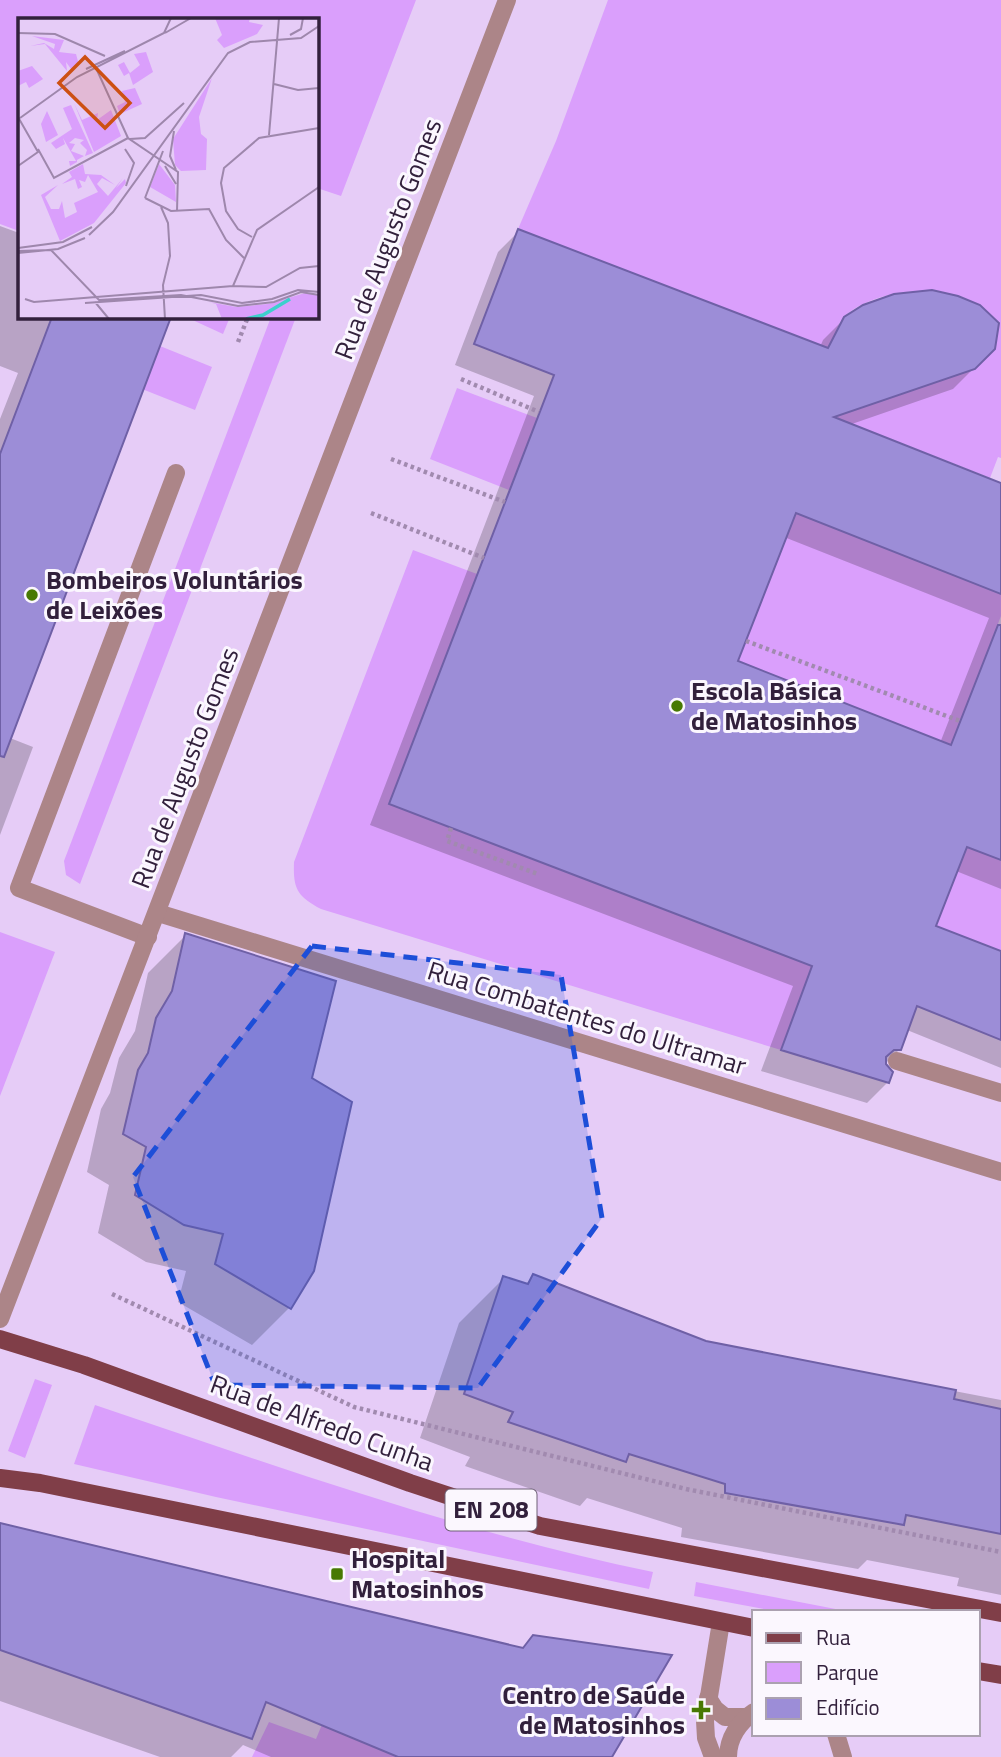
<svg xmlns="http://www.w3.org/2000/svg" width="1001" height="1757" font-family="'Titillium Web',sans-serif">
<rect width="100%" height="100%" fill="#e6ccf7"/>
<g fill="#da9ffc">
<path d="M0 0H416L341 196 317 188V19H19V231L0 224Z"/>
<path d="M608 0H1001V458L998 457 990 478 837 418 854 378 912 386 939 381 975 369 995 349 999 323C993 317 986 309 979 305 943 283 878 288 846 315 837 323 834 339 831 349L518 229 556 141Z"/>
<path d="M186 317H230L223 334Z"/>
<path d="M271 317H296L80 884 66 875 64 861Z"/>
<path d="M160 346 212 367 195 410 142 389Z"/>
<path d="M457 388 537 418 509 490 430 459Z"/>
<path d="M796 513 1001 594V616L951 745 738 661Z"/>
<path d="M413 550 477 574 390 804 812 966 781 1050 321 909C297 896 293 889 294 862Z"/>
<path d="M967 847 1001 860V951L936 926Z"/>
<path d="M0 932 55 952 0 1096Z"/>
<path d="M35 1379 52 1385 25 1458 8 1451Z"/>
<path d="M95 1405C279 1467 463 1533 653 1572L649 1589 216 1497 74 1464Z"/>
<path d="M696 1582 851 1612H780L694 1596Z"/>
<path d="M269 1722 316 1739 323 1722 402 1757H252Z"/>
</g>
<g fill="#0003" fill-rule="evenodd">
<path d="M0 226 19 233V317H169L10 738 33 747 0 835V419L18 373 0 366Z"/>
<path d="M519 231 820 347 823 340 845 318 994 348 953 389 849 425 1001 485V889L956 871 934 927 1001 953V1068L907 1030 900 1049 884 1065 888 1082 867 1103 761 1071 793 986 370 825 534 396 455 365 498 252ZM784 537 989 618 940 743 736 662Z"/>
<path d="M186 935 310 1079 290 1307 252 1345 178 1302 186 1271 146 1262 98 1233 109 1185 87 1172 101 1109 110 1093 119 1058 135 1031 148 973Z"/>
<path d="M533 1276 705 1343 1001 1400V1595L957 1586 959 1578 867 1560 858 1569 681 1537 682 1528 587 1498 580 1506 465 1466 470 1457 420 1438 459 1323 504 1278 525 1285Z"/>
<path d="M0 1525 610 1757H271L243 1745 231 1757H160L0 1701Z"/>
</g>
<g fill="#9c8dd7" stroke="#6f60a6" stroke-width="2">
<path d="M518 229 828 348 844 317 863 305 894 294 932 290 958 296 980 305 999 323 995 349 975 369 834 417 1001 483V594L796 513 738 661 951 745 998 625H1001V860L967 847 936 926 1001 951V1040L917 1006 901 1050H894L886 1057V1064L893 1072 889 1083 781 1050 812 966 389 804 554 375 474 344Z"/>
<path d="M52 317H171L4 757 0 756V454Z"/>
<path d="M185 933 336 981 312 1078 352 1102 314 1271 291 1309 215 1264 223 1234 184 1225 135 1195 146 1147 123 1134 138 1070 148 1053 156 1018 172 991Z"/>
<path d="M533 1274 706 1341 956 1390 954 1399 1001 1409V1534L906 1515 904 1525 725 1493V1484L629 1454 626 1462 508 1422 513 1412 464 1394 503 1276 528 1284Z"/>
<path d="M0 1523 523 1648 533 1635 672 1655 612 1757H398L266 1702 252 1739 0 1650Z"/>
</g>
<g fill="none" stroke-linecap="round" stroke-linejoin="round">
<g stroke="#a18aaf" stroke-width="4.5" stroke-dasharray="3.5 3.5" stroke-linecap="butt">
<path d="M238 342 248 317"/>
<path d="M461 379 539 412"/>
<path d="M391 459 505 502"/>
<path d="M371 513 484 558"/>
<path d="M746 641 960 721"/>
<path d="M451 828 447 841 538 874"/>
<path d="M112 1294 354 1407 686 1489 1001 1552"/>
</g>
<g stroke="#ac8588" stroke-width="18">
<path d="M158 913 1001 1172"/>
<path d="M148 937 19 888 176 473"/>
<path d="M897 1061 1001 1093"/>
<path d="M0 1319 507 0"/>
<path d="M708 1698 715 1709 725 1717H747"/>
<path d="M836 1734 843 1757"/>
<path d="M713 1757 706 1738 705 1721 721 1622"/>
<path d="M728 1757C728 1738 739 1722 754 1712"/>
</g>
<g stroke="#803e48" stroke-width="18">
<path d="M0 1339 84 1365 410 1483 540 1526 1001 1613"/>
<path d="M0 1478 40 1483 754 1628"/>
<path d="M978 1671 1001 1675"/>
</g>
</g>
<path fill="#1d4ed8" fill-opacity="0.2" stroke="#1d4ed8" stroke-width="5" stroke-dasharray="14 9" stroke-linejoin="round" d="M312 946 561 975 602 1218 478 1388 215 1385 133 1177Z"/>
<g fill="#487903" stroke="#fbf7fe" stroke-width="2.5">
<circle cx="32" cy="595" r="7"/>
<circle cx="677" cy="706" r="7"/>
<rect x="330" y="1567" width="14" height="14" rx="3.5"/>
<path d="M697.5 1699.5h7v7h7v7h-7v7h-7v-7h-7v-7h7z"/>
</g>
<g text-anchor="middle" stroke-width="6" stroke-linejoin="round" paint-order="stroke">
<rect fill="#fbf7fe" stroke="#6e6076" stroke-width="2" x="445.5" y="1489.5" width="91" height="41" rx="5"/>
<g font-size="24" font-weight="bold" fill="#32203c">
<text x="491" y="1518">EN 208</text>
</g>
<g font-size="26" fill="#32203c" stroke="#fbf7fe">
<text transform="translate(388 239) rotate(-69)" y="9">Rua de Augusto Gomes</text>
<text transform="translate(185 768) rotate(-69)" y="9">Rua de Augusto Gomes</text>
<text transform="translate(587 1018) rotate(17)" y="9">Rua Combatentes do Ultramar</text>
<text transform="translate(322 1423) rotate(20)" y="9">Rua de Alfredo Cunha</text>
</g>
<g font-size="26" font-weight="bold" fill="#32203c" stroke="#fbf7fe" text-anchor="start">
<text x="46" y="589">Bombeiros Voluntários<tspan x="46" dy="30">de Leixões</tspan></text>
<text x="691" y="700">Escola Básica<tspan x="691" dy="30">de Matosinhos</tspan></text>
<text x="351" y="1568">Hospital<tspan x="351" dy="30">Matosinhos</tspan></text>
<text x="685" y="1704" text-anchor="end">Centro de Saúde<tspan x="685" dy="30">de Matosinhos</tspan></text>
</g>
</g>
<g transform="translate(18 18)">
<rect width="301" height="301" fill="#e6ccf7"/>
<path d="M197 0H232L231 4 245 7 239 16 206 30 199 22 204 17ZM14 18 46 22 41 34 58 36 61 47 53 51 48 44 49 53 27 26 12 28 26 25 36 31 37 26ZM128 34 135 54 115 67 111 55 106 58 100 47 106 44 112 55 122 47 116 36ZM14 48 25 61 11 70 8 64 0 68V53ZM194 60 181 99 183 116 189 121 188 152 163 153 157 147 155 121ZM117 70 124 86 102 96 99 88 107 84 104 73ZM56 85 64 102 80 95 79 102 93 92 103 118 76 134ZM53 87 75 135 67 138 69 132 62 125 66 122 57 120 51 125 57 126 53 133 66 138 59 142V144L52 148 51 143H58L45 120 47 126 38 131 33 125 54 111 45 90ZM29 93 40 117 28 124 23 106ZM65 146 67 156 83 157 97 167 84 160 79 166 90 178 105 160 98 170 107 161 108 165 76 205 42 223 23 177 40 167 27 179 33 191H41L44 183 47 200 59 194 56 185 80 174 70 157 67 164 61 162 64 169 60 171 57 161 44 166 54 159 51 154ZM141 146 157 167 158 184 132 169ZM287 275 301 277V301H204L198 286 191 284 218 289 250 286Z" fill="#da9ffc"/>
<path fill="none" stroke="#3cd0cc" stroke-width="3.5" d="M228 301 245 297 272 281"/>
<path fill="none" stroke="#9e87ac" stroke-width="2" d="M0 15 37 16 87 38M147 15 173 0M272 17 283 11 285 0M78 50 110 120 160 154 159 193M68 51 107 33M256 66 280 72 301 70M0 99 20 134 0 148M2 100 59 59 146 15 153 0M156 113 152 138 158 152M251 117 261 0M112 121 127 120 166 85M20 131 36 160 110 120M107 131 116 145 108 168M147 148 158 166M127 180 153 193 191 191 208 222 226 240M127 180 145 133M143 189 150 205 152 238 145 267 147 301M71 217 95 194 210 35 232 24 283 20 301 8M234 219 220 211 208 193 203 165 206 150 241 120 301 110M0 230 45 224 74 209M0 233 33 232 81 282 163 277 220 288 256 284 283 274 301 277M0 235 40 231 67 220M215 268 239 212 301 169M7 281 16 284 215 268 248 269 282 250 301 248M77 284 91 301M67 285 183 277 224 285 254 281 280 272 301 274"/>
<path fill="#cd5013" fill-opacity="0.15" stroke="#cd5013" stroke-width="3.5" d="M67 39 112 85 87 110 41 65Z"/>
<rect width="301" height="301" fill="none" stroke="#32203c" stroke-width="3.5"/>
</g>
<rect x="752" y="1610" width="228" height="126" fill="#fbf7fe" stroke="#aba1b0" stroke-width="2"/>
<rect x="766" y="1633" width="35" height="10" fill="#803e48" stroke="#aba1b0" stroke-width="2"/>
<text x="816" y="1645" font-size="21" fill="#32203c">Rua</text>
<rect x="766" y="1662" width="35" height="21" fill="#da9ffc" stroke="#aba1b0" stroke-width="2"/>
<text x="816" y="1680" font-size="21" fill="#32203c">Parque</text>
<rect x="766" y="1698" width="35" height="21" fill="#9c8dd7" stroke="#aba1b0" stroke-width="2"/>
<text x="816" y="1715" font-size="21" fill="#32203c">Edifício</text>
</svg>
